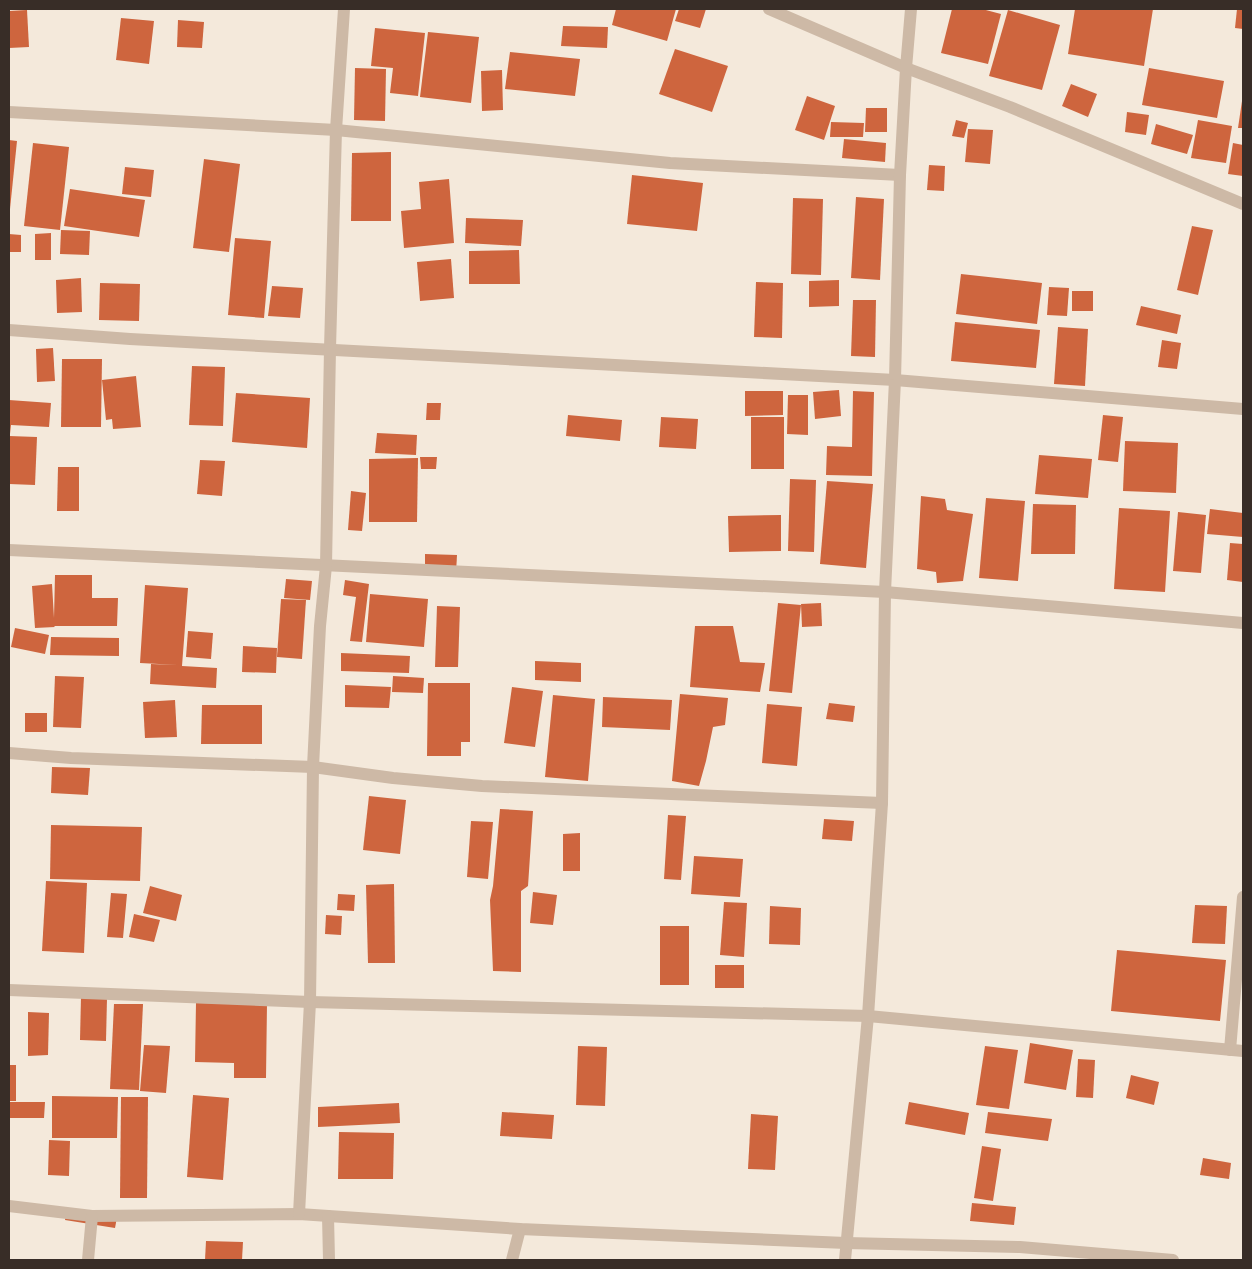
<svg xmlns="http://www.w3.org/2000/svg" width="1252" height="1269" font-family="'IBM Plex Sans',sans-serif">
<rect width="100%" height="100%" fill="#f4e9db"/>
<g fill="#ce653e">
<path d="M616 9H676L667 41 612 25Z"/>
<path d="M679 9H706L700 28 675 21Z"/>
<path d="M952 9H982L1001 14 988 64 941 53Z"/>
<path d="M1075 9H1153L1144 66 1068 54Z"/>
<path d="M1237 9H1243V29L1235 28Z"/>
<path d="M27 10 29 47 9 48V11Z"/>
<path d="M1008 10 1060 25 1042 90 989 76Z"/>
<path d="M121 18 154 21 149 64 116 60Z"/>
<path d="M178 20 204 22 202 48 177 47Z"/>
<path d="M563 26 608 27 607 48 561 46Z"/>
<path d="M375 28 425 33 418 96 390 93 393 68 371 66Z"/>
<path d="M428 32 479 37 471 103 420 97Z"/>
<path d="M675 49 728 66 712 112 659 94Z"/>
<path d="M510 52 580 59 575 96 505 89Z"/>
<path d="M355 68 386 69 385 121 354 120Z"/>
<path d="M1149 68 1224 81 1217 118 1142 105Z"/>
<path d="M502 70 503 110 482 111 481 71Z"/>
<path d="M1071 84 1097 94 1088 117 1062 106Z"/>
<path d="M807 96 835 106 824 140 795 130Z"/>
<path d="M1242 101H1243V128H1238Z"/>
<path d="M866 108H887V132H865Z"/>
<path d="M1127 112 1149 115 1146 135 1125 132Z"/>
<path d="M956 120 968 123 964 138 952 136Z"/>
<path d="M1198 120 1232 126 1226 163 1191 158Z"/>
<path d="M831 122 864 123 863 137H830Z"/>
<path d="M1156 124 1193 135 1187 154 1151 144Z"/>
<path d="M968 129 993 130 990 164 965 162Z"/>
<path d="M844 139 886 143 885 162 842 158Z"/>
<path d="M9 140 17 141 10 209H9Z"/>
<path d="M33 143 69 147 60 230 24 226Z"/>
<path d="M1233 143 1243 145V176L1228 174Z"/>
<path d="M391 152V221H351L352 153Z"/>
<path d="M204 159 240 164 229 252 193 248Z"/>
<path d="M929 165 945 166 944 191 927 190Z"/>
<path d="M125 167 154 170 151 197 122 194Z"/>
<path d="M632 175 703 183 697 231 627 224Z"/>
<path d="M449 179 454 243 404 248 401 211 421 209 419 182Z"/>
<path d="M70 189 145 200 139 237 64 226Z"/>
<path d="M856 197 884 199 880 280 851 278Z"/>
<path d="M793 198 823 199 821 275 791 274Z"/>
<path d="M466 218 523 220 521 246 465 243Z"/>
<path d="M1192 226 1213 230 1198 295 1177 290Z"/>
<path d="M61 230 90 231 89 255 60 254Z"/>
<path d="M51 233V260H35V234Z"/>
<path d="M9 234 21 235V252H9Z"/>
<path d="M235 238 271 241 264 318 228 315Z"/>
<path d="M519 250 520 284H469V251Z"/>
<path d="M451 259 454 298 420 301 417 262Z"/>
<path d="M961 274 1042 283 1037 324 956 314Z"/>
<path d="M81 278 82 312 57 313 56 280Z"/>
<path d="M839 280V306L809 307V281Z"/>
<path d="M756 282 783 283 782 338 754 337Z"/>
<path d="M100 283 140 284 139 321 99 320Z"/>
<path d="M272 286 303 288 300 318 268 316Z"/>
<path d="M1049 287 1069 288 1067 316 1047 315Z"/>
<rect x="1072" y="291" width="21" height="20"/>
<path d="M853 300H876L875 357 851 356Z"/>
<path d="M1141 306 1181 315 1177 334 1136 325Z"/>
<path d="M955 322 1040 330 1036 368 951 361Z"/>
<path d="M1058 327 1088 329 1085 386 1054 384Z"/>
<path d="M1162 340 1181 343 1177 369 1158 367Z"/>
<path d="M53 348 55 381 37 382 36 349Z"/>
<path d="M62 359H102L101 427H61Z"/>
<path d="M192 366 225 367 223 426 189 425Z"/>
<path d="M136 376 141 427 113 429 112 419 106 420 102 380Z"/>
<path d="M839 390 841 416 815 419 813 392Z"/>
<path d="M745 391H783V415L745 416Z"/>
<path d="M853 391 874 392 872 476 826 475 827 446 852 447Z"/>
<path d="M236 393 310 398 307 448 232 442Z"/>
<path d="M788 395H808V435L787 434Z"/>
<path d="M9 400 51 403 49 427 11 425 10 434H9Z"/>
<path d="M427 403H441L440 420H426Z"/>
<path d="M568 415 622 420 620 441 566 436Z"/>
<path d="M1103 415 1123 417 1118 462 1098 460Z"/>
<path d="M661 417 698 419 696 449 659 447Z"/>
<rect x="751" y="417" width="33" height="52"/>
<path d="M377 433 417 435 416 455 375 453Z"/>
<path d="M9 436 37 437 35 485 9 484Z"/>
<path d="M1125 441 1178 443 1176 493 1123 491Z"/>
<path d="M1039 455 1092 459 1088 498 1035 494Z"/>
<path d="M420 457H437L436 469H421Z"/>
<path d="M418 458 417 522H369V459Z"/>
<path d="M200 460 225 461 222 496 197 494Z"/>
<path d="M58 467H79V511H57Z"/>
<path d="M790 479 816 480 814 552 788 551Z"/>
<path d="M827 481 873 484 866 568 820 564Z"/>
<path d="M351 491 366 493 362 531 348 530Z"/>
<path d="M921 496 945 499 947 510 973 514 963 581 937 583 936 572 917 569Z"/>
<path d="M986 498 1025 501 1018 581 979 578Z"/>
<path d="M1033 504 1076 505 1075 554H1031Z"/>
<path d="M1119 508 1170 511 1165 592 1114 589Z"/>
<path d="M1210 509 1243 513V537L1207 534Z"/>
<path d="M1178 512 1206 515 1201 573 1173 571Z"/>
<path d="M781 515V551L729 552 728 516Z"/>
<path d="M1230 543 1243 544V582L1227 580Z"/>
<path d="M425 554 457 555 456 573 425 572Z"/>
<path d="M55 575H92V598H118L117 626H54L55 627 35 628 32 586 52 584 54 618Z"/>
<path d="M286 579 312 581 310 600 284 598Z"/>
<path d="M345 580 369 584 362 642 350 641 356 597 343 595Z"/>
<path d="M145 585 188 588 182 666 217 668 216 688 150 684 151 664 178 665 140 663Z"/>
<path d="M370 594 428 599 424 647 366 642Z"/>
<path d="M281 599 306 600 302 659 277 657Z"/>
<path d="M778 603 801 605 792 693 769 691Z"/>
<path d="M821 603 822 626 802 627 801 604Z"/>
<path d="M437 606 460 607 458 667H435Z"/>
<path d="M695 626H733L740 662 765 663 760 692 690 687Z"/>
<path d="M15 628 49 635 45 654 11 647Z"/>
<path d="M188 631 213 633 211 659 186 657Z"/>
<path d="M51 637 119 638V656L50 655Z"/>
<path d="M243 646 277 648 276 673 242 672Z"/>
<path d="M341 653 410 656 409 673 341 671Z"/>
<path d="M535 661 581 663V682L535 680Z"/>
<path d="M55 676 84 677 81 728 53 727Z"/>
<path d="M393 676 424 678 423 693 392 692Z"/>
<path d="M428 683H470V742H461V756H427Z"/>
<path d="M345 685 391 687 389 708 345 707Z"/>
<path d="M512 687 543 691 535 747 504 743Z"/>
<path d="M680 694 728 698 725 725 713 727 706 761 699 786 672 781Z"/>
<path d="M553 695 595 699 588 781 545 777Z"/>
<path d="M603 697 672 700 670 730 602 727Z"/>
<path d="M175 700 177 737 145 738 143 702Z"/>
<path d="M829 703 855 706 853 722 826 719Z"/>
<path d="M767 704 802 707 797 766 762 763Z"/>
<path d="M202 705H262V744H201Z"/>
<rect x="25" y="713" width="22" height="19"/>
<path d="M52 767 90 768 88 795 51 793Z"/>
<path d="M369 796 406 800 400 854 363 850Z"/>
<path d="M500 809 533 811 528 886 521 891V972L493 971 490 900 493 886Z"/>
<path d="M668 815 686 816 681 880 664 879Z"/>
<path d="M824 819 854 821 852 841 822 839Z"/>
<path d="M471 821 493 822 488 879 467 877Z"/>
<path d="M51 825 142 827 140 881 50 879Z"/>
<path d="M580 833V871H563V834Z"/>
<path d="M694 856 743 859 740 897 691 894Z"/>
<path d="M46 881 87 883 84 953 42 951Z"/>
<path d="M394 884 395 963H368L366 885Z"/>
<path d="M150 886 182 895 176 921 143 913Z"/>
<path d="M533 892 557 895 553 925 530 923Z"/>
<path d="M111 893 127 894 123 938 107 937Z"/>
<path d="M338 894 355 895 354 911 337 910Z"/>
<path d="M724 902 747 903 744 957 720 955Z"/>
<path d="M1195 905 1227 906 1225 944 1192 943Z"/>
<path d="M770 906 801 908 800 945 769 944Z"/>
<path d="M134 914 160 920 154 942 129 937Z"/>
<path d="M326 915 342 916 341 935 325 934Z"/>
<rect x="660" y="926" width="29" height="59"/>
<path d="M1117 950 1226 960 1220 1021 1111 1011Z"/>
<rect x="715" y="965" width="29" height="23"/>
<path d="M81 997 107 998 106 1041 80 1040Z"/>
<path d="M196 1003 267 1004 266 1078H234V1063L195 1062Z"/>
<path d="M114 1004H143L139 1090 110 1089Z"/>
<path d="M28 1012 49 1013 48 1055 28 1056Z"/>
<path d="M1030 1043 1073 1050 1066 1090 1024 1083Z"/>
<path d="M144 1045 170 1046 166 1093 140 1091Z"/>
<path d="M578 1046 607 1047 605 1106 576 1105Z"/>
<path d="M985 1046 1018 1050 1009 1109 976 1105Z"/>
<path d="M1078 1059 1095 1060 1093 1098 1076 1097Z"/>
<rect x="9" y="1065" width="7" height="36"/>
<path d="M1131 1075 1159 1082 1154 1105 1126 1098Z"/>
<path d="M193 1095 229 1098 223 1180 187 1177Z"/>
<path d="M52 1096 118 1097 117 1138H52Z"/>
<path d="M121 1097H148L147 1198H120Z"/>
<path d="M9 1102H45L44 1118H9Z"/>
<path d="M909 1102 969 1113 965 1135 905 1124Z"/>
<path d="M399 1103 400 1123 318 1127V1107Z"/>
<path d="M502 1112 554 1115 552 1139 500 1136Z"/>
<path d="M988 1112 1052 1119 1048 1141 985 1133Z"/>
<path d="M751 1114 778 1116 775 1170 748 1169Z"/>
<path d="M339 1132 394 1133 393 1179H338Z"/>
<path d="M49 1140 70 1141 69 1176 48 1175Z"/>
<path d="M982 1146 1001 1149 993 1201 974 1198Z"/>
<path d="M1203 1158 1231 1163 1229 1179 1200 1175Z"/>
<path d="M972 1203 1016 1207 1014 1225 970 1221Z"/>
<path d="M67 1209 117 1217 115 1228 65 1220Z"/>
<path d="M206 1241 243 1242 242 1260H205Z"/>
</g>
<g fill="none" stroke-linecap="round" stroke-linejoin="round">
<g stroke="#cdb9a6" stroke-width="12">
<path d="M769 9 906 68 1010 107 1243 204"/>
<path d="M9 112 336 130 670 163 900 175"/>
<path d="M9 330 130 339 895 380 1243 409"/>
<path d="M9 550 885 592 1243 623"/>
<path d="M9 753 71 758 313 767 393 778 482 786 882 803"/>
<path d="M9 990 310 1002 868 1016 1243 1051"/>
<path d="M1230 1050 1243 897"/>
<path d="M9 1206 92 1216 299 1214 520 1229 846 1243 1020 1247 1173 1260"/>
<path d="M299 1214 310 1002 313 767 320 626 326 566 330 349 336 130 344 9"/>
<path d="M328 1216 329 1260"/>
<path d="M88 1260 92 1216"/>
<path d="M512 1260 520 1229"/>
<path d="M845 1260 868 1016 882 803 885 592 895 380 900 175 906 68 911 9"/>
</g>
</g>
<rect width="1252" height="1269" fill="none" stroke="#382d27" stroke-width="20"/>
</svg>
